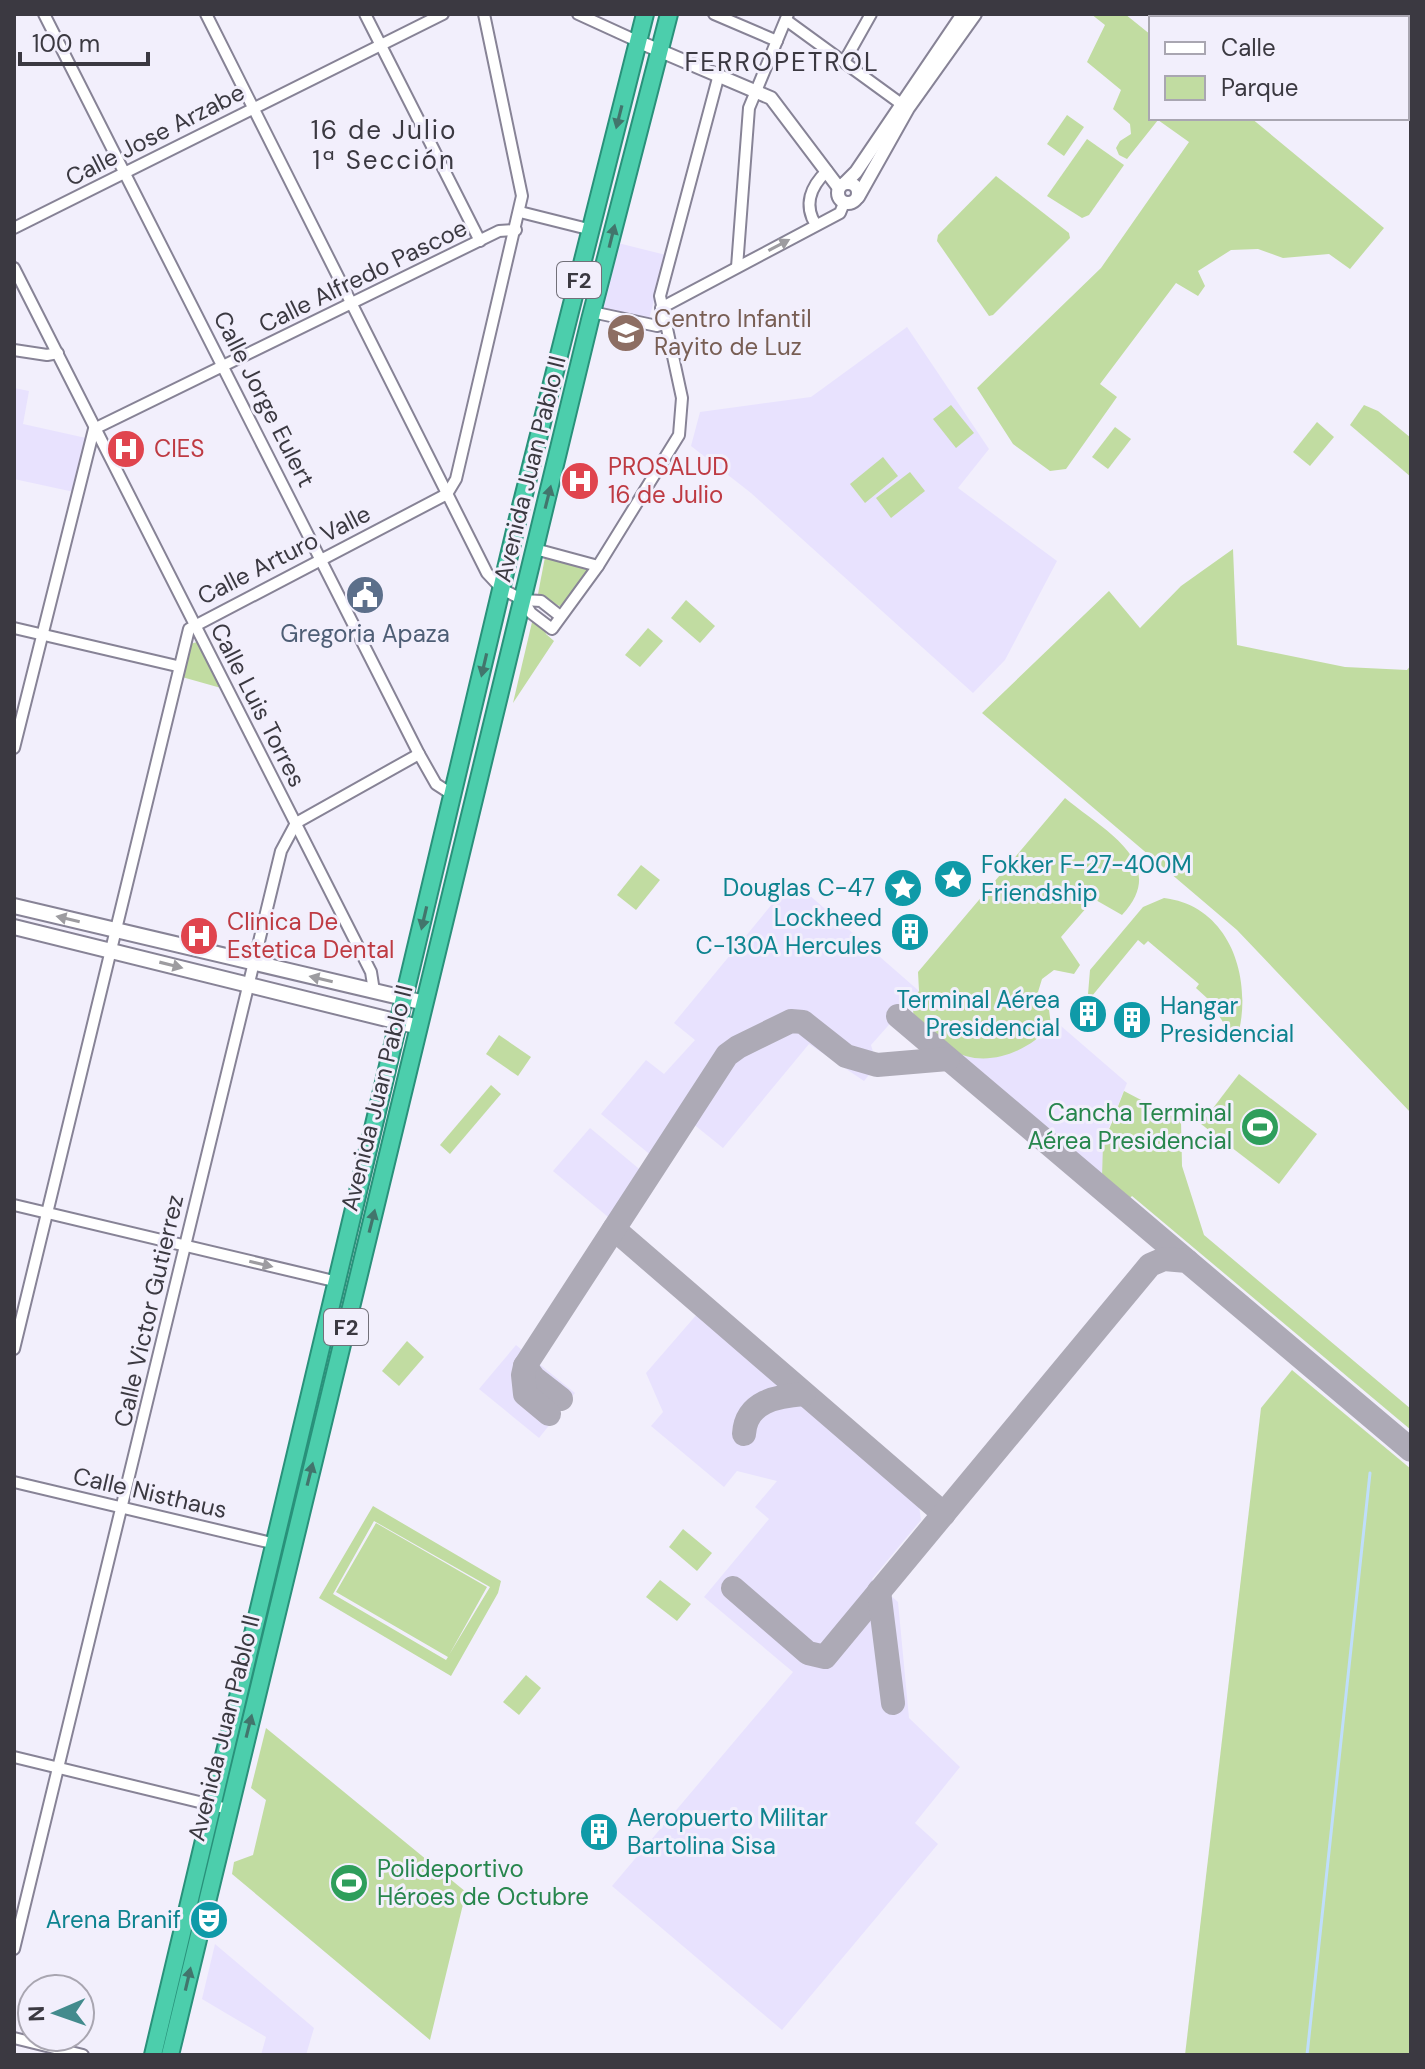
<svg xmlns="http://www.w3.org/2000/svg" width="1425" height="2069" font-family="'DM Sans',sans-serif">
<rect width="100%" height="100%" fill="#f2effc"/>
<g fill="#e8e2fe">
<path d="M618 243 666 255 648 323 601 311Z"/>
<path d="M907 327 989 449 958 488 1057 561 1005 660 973 693 751 493 691 446 700 412 811 397Z"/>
<path d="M14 388 29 391 23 424 86 438 74 492 14 479Z"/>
<path d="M792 880 919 991 871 1045 877 1065 864 1081 809 1044 723 1148 692 1123 727 1067 717 1059 653 1157 601 1114 646 1060 664 1074 695 1040 674 1023Z"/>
<path d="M1051 1025 1057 1030 1061 1026 1127 1083 1108 1130 1102 1177 951 1050 978 1057 1039 1039Z"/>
<path d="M590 1128 644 1173 613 1221 553 1171Z"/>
<path d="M698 1313 919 1506 921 1520 872 1579 898 1602 909 1718 960 1767 915 1823 938 1844 782 2030 612 1886 793 1672 704 1597 769 1519 755 1507 777 1481 737 1471 724 1487 651 1426 663 1412 646 1373Z"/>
<path d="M516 1345 575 1393 539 1438 479 1389Z"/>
<path d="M215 1944 314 2028 306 2055H261L266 2037 202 1999Z"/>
</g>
<g fill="#c1dca1" fill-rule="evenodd">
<path d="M1091 14H1125L1151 35V118H1251L1384 228 1350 269 1329 254 1283 258 1258 249 1231 250 1198 271 1205 286 1198 296 1176 283 1100 384 1117 397 1066 469 1050 471 1013 444 977 388 1101 268 1189 142 1158 120 1127 159 1119 155 1116 148 1120 141 1131 134 1130 124 1113 109 1121 90 1087 62 1105 25Z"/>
<path d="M1067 115 1084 127 1064 156 1047 144Z"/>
<path d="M1087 139 1124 165 1089 215 1082 218 1047 196Z"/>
<path d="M996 176 1069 233 1070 238 993 315 989 316 937 241 938 235Z"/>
<path d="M951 405 974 433 956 448 933 419Z"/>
<path d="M1364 405 1378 411 1411 438V477L1350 425Z"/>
<path d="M1317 422 1334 437 1310 466 1293 452Z"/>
<path d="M1115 427 1131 439 1108 469 1092 457Z"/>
<path d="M883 457 898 476 865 503 850 484Z"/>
<path d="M910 472 925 491 891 518 876 498Z"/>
<path d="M1233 549 1237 645 1345 667 1407 670 1411 665V1113L1237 930 982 713 1109 591 1140 628 1181 586Z"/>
<path d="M545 557 588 569 561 607 538 594Z"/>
<path d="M686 600 715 626 700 643 671 618Z"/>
<path d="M533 618 544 626 546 634 554 641 513 703Z"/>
<path d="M648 628 663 641 640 667 625 655Z"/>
<path d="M197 642 200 645 221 688 182 677 190 644Z"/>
<path d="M1065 798C1103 830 1171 863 1122 915L1094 899 1061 937 1080 965 1074 974 1054 970 1042 979 1038 992 1049 1010 1051 1025C1028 1053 982 1071 949 1048 936 1040 925 1029 914 1020L912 1000 919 991 918 972Z"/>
<path d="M641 865 660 880 636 910 617 895Z"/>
<path d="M1164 898C1232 906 1255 983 1236 1042L1208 999 1196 988 1199 984 1148 941 1144 945 1138 940 1092 996 1088 994 1090 970 1143 907Z"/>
<path d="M499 1035 531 1057 518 1076 486 1054Z"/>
<path d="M1239 1074 1317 1134 1279 1184 1201 1124Z"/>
<path d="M491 1085 501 1094 450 1154 440 1145Z"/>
<path d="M1124 1091 1181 1121 1182 1166 1204 1235 1411 1409V1430L1132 1196 1128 1200 1102 1177 1103 1145Z"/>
<path d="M407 1341 424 1357 399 1386 382 1371Z"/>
<path d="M1292 1370 1411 1469V2055H1185L1261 1408Z"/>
<path d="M373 1506 501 1581 498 1593 451 1676 319 1598ZM374 1521 490 1587 449 1655 487 1587 376 1523 336 1592 448 1657 446 1660 333 1594Z"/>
<path d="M683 1529 712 1553 697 1571 669 1547Z"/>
<path d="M660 1580 691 1604 677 1621 646 1597Z"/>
<path d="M526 1675 541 1688 519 1715 503 1702Z"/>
<path d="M266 1728 466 1892 430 2040 232 1874 234 1862 253 1855 266 1800 251 1788Z"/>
</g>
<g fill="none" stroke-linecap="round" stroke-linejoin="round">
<path stroke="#bfdefb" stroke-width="3" d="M1307 2055 1370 1473"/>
<g stroke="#adaab6" stroke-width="24">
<path d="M898 1016 1187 1261"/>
<path d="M614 1229 944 1514"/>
<path d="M525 1366 534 1378 561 1399"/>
<path d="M549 1414 525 1394 523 1375 525 1366 727 1055 738 1047 791 1021 803 1022 846 1056 877 1065 948 1059"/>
<path d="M744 1434C746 1401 778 1396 804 1394"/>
<path d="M733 1588 808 1653 825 1657 1150 1265 1164 1259 1187 1261 1411 1450"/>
<path d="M879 1591 893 1703"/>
</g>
<defs>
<g id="minor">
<path d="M44 14 419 754 436 784 453 795"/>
<path d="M206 14 487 573 502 589 523 600"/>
<path d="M365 14 480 241"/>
<path d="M578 14 637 41"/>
<path d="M714 14 777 41"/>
<path d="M786 20 900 103"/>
<path d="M844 62 871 14"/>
<path d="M520 212 592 230"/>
<path d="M816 225C803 205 811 186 827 171"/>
<path d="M14 228 443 14"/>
<path d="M737 267 749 108 788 14"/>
<path d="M14 268 371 972 374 991"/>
<path d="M661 308 840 213 844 203"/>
<path d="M592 312 657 326 667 323"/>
<path d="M14 350 47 355 58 353"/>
<path d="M535 549 598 566"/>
<path d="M523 600 531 613 552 629 598 566 679 435 682 398 660 296 718 78"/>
<path d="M523 600 541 601 560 616"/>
<path d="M14 628 177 666"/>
<path d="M14 748 94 429 499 231 516 230"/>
<path d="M14 1205 338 1282"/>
<path d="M14 1349 189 629 447 494 456 479 522 196 484 14"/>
<path d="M14 1482 276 1544"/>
<path d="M14 1757 228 1809"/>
<path d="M14 1949 281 851 296 823 419 754"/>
<path d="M14 2038 83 2055"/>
</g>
<g id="tertiary">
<path d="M637 41 771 98 839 188"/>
<circle cx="848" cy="193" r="10"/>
<path d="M845 183 856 172 963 14"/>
<path d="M858 197 908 108 975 14"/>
</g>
<g id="secondary">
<path d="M14 906 425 1003"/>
<path d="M14 927 419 1027"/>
</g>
<g id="trunk">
<path d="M153 2055 518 518 645 14"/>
<path d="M170 2055 590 320 669 14"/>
</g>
</defs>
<use href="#minor" stroke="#878396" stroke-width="14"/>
<use href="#tertiary" stroke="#878396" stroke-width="16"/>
<use href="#secondary" stroke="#878396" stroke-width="18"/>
<use href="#trunk" stroke="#29917a" stroke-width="20"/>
<use href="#minor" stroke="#fff" stroke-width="10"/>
<use href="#tertiary" stroke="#fff" stroke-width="12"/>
<use href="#secondary" stroke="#fff" stroke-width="14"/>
<use href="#trunk" stroke="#4cceac" stroke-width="16"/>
</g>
<defs><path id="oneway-solid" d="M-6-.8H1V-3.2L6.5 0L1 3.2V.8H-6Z" transform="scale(2)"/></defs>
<g fill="#42756c">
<use href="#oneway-solid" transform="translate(619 117) rotate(104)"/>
<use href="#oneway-solid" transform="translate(612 236) rotate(-76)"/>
<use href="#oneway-solid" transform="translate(548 497) rotate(-76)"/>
<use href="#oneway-solid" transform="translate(484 665) rotate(103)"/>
<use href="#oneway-solid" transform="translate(424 918) rotate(103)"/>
<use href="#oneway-solid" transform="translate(372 1221) rotate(-76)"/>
<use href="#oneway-solid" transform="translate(310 1474) rotate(-76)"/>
<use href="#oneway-solid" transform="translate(249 1726) rotate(-76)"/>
<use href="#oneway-solid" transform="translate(188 1979) rotate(-77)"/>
</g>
<g fill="#9d9ca0">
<use href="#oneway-solid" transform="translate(779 245) rotate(-28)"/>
<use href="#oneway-solid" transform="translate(68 919) rotate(-167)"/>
<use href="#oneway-solid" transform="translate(171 965) rotate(14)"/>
<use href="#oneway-solid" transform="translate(321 979) rotate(-167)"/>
<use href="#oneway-solid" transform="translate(261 1264) rotate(13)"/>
</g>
<defs>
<symbol id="school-disc" viewBox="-11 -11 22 22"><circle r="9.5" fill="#8d6e63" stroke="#f2effc"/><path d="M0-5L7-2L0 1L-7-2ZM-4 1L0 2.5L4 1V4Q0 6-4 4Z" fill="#fff"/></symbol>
<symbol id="hospital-disc" viewBox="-11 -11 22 22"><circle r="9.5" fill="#e0444e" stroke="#f2effc"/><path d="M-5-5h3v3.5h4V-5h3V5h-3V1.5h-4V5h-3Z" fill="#fff"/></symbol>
<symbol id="civic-disc" viewBox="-11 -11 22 22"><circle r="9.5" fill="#5c6f8a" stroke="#f2effc"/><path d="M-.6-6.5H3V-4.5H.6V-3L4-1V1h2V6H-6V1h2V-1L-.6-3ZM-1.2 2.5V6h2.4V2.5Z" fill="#fff"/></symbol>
<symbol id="sight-disc" viewBox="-11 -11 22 22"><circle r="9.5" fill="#0f9aa8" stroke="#f2effc"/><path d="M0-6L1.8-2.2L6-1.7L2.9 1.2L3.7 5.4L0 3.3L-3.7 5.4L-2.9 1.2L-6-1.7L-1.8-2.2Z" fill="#fff"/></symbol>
<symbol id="building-disc" viewBox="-11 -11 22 22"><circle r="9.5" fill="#0f9aa8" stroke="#f2effc"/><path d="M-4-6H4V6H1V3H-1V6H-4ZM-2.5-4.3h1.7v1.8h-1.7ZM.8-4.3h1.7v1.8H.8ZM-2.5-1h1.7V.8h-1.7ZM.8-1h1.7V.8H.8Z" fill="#fff"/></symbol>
<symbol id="stadium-disc" viewBox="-11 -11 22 22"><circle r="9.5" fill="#2e9e5b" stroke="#f2effc"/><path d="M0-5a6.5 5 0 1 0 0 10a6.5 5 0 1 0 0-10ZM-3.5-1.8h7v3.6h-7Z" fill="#fff"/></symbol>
<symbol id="theatre-disc" viewBox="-11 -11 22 22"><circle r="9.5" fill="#0f9aa8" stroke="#f2effc"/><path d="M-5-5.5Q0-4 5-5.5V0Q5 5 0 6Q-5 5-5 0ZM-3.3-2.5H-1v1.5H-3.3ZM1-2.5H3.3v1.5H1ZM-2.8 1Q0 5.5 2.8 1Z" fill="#fff"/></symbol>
</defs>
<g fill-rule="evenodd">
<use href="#school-disc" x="604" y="311" width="44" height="44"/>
<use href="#hospital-disc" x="104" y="427" width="44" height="44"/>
<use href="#hospital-disc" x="558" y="459" width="44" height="44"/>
<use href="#civic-disc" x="343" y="573" width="44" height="44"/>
<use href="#sight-disc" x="931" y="857" width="44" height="44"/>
<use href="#sight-disc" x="881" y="866" width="44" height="44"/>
<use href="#building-disc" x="888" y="910" width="44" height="44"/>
<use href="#hospital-disc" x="177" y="914" width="44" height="44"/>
<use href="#building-disc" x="1066" y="992" width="44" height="44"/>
<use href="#building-disc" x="1110" y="998" width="44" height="44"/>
<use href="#stadium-disc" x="1238" y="1105" width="44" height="44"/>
<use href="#building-disc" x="577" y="1810" width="44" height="44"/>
<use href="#stadium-disc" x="327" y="1861" width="44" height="44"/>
<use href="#theatre-disc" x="187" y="1898" width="44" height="44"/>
</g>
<g text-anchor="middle" stroke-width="6" stroke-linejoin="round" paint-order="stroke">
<g fill="#f2effc" stroke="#727079" stroke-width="2">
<rect x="557" y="262" width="44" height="36" rx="6"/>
<rect x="324" y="1309" width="44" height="36" rx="6"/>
</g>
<g font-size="22" font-weight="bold" fill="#3b3941">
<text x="579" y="288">F2</text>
<text x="346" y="1335">F2</text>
</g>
<g font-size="24" fill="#3b3941" stroke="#f2effc">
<text transform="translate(155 135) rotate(-27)" y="8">Calle Jose Arzabe</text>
<text transform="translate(363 276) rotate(-26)" y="8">Calle Alfredo Pascoe</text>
<text transform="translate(264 399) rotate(63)" y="8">Calle Jorge Eulert</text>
<text transform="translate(530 469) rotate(-76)" y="8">Avenida Juan Pablo II</text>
<text transform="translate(284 555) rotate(-27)" y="8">Calle Arturo Valle</text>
<text transform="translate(258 705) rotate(63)" y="8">Calle Luis Torres</text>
<text transform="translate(377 1098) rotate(-76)" y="8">Avenida Juan Pablo II</text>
<text transform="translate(149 1311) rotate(-77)" y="8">Calle Victor Gutierrez</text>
<text transform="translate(150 1493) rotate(13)" y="8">Calle Nisthaus</text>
<text transform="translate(224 1728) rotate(-76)" y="8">Avenida Juan Pablo II</text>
</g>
<g font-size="24" fill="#785e54" stroke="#f2effc" text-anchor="start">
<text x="654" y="327">Centro Infantil<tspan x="654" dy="28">Rayito de Luz</tspan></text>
</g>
<g font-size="24" fill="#be3a42" stroke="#f2effc" text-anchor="start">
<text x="154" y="457">CIES</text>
<text x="608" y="475">PROSALUD<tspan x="608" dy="28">16 de Julio</tspan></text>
<text x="227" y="930">Clinica De<tspan x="227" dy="28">Estetica Dental</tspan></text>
</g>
<g font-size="24" fill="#4e5e75" stroke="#f2effc">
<text x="365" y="642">Gregoria Apaza</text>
</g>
<g font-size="24" fill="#0d838f" stroke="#f2effc" text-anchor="end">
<text x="981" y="873" text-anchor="start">Fokker F-27-400M<tspan x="981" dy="28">Friendship</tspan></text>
<text x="875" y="896">Douglas C-47</text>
<text x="882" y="926">Lockheed<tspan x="882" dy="28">C-130A Hercules</tspan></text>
<text x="1060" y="1008">Terminal Aérea<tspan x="1060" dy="28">Presidencial</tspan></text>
<text x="1160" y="1014" text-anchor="start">Hangar<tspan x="1160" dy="28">Presidencial</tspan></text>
<text x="627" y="1826" text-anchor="start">Aeropuerto Militar<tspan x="627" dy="28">Bartolina Sisa</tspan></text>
<text x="181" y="1928">Arena Branif</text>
</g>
<g font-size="24" fill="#27864d" stroke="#f2effc" text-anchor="end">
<text x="1232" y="1121">Cancha Terminal<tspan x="1232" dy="28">Aérea Presidencial</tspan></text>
<text x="377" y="1877" text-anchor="start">Polideportivo<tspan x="377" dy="28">Héroes de Octubre</tspan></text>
</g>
<g font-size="26" letter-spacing="2" fill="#3b3941" stroke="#f2effc">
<text x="782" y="71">FERROPETROL</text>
<text x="384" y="139">16 de Julio<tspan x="384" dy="30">1ª Sección</tspan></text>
</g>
</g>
<rect width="1425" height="2069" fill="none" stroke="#3b3941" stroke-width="32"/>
<rect x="1149" y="16" width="260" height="104" fill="#f2effc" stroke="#a9a6b1" stroke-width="2"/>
<rect x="1165" y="42" width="40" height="12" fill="#ffffff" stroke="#a9a6b1" stroke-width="2"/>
<text x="1221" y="56" font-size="24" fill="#3b3941">Calle</text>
<rect x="1165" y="76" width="40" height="24" fill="#c1dca1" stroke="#a9a6b1" stroke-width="2"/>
<text x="1221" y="96" font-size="24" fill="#3b3941">Parque</text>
<g transform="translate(56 2013) rotate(268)"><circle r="38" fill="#f2effc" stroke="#a9a6b1" stroke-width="2"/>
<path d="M0-6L14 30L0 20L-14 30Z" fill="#438b8d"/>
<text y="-12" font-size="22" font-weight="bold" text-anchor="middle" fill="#3b3941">N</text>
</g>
<path d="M20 52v12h128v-12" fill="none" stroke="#3b3941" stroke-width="4"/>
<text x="32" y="52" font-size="24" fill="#3b3941" stroke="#f2effc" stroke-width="6" paint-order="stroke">100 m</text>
</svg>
